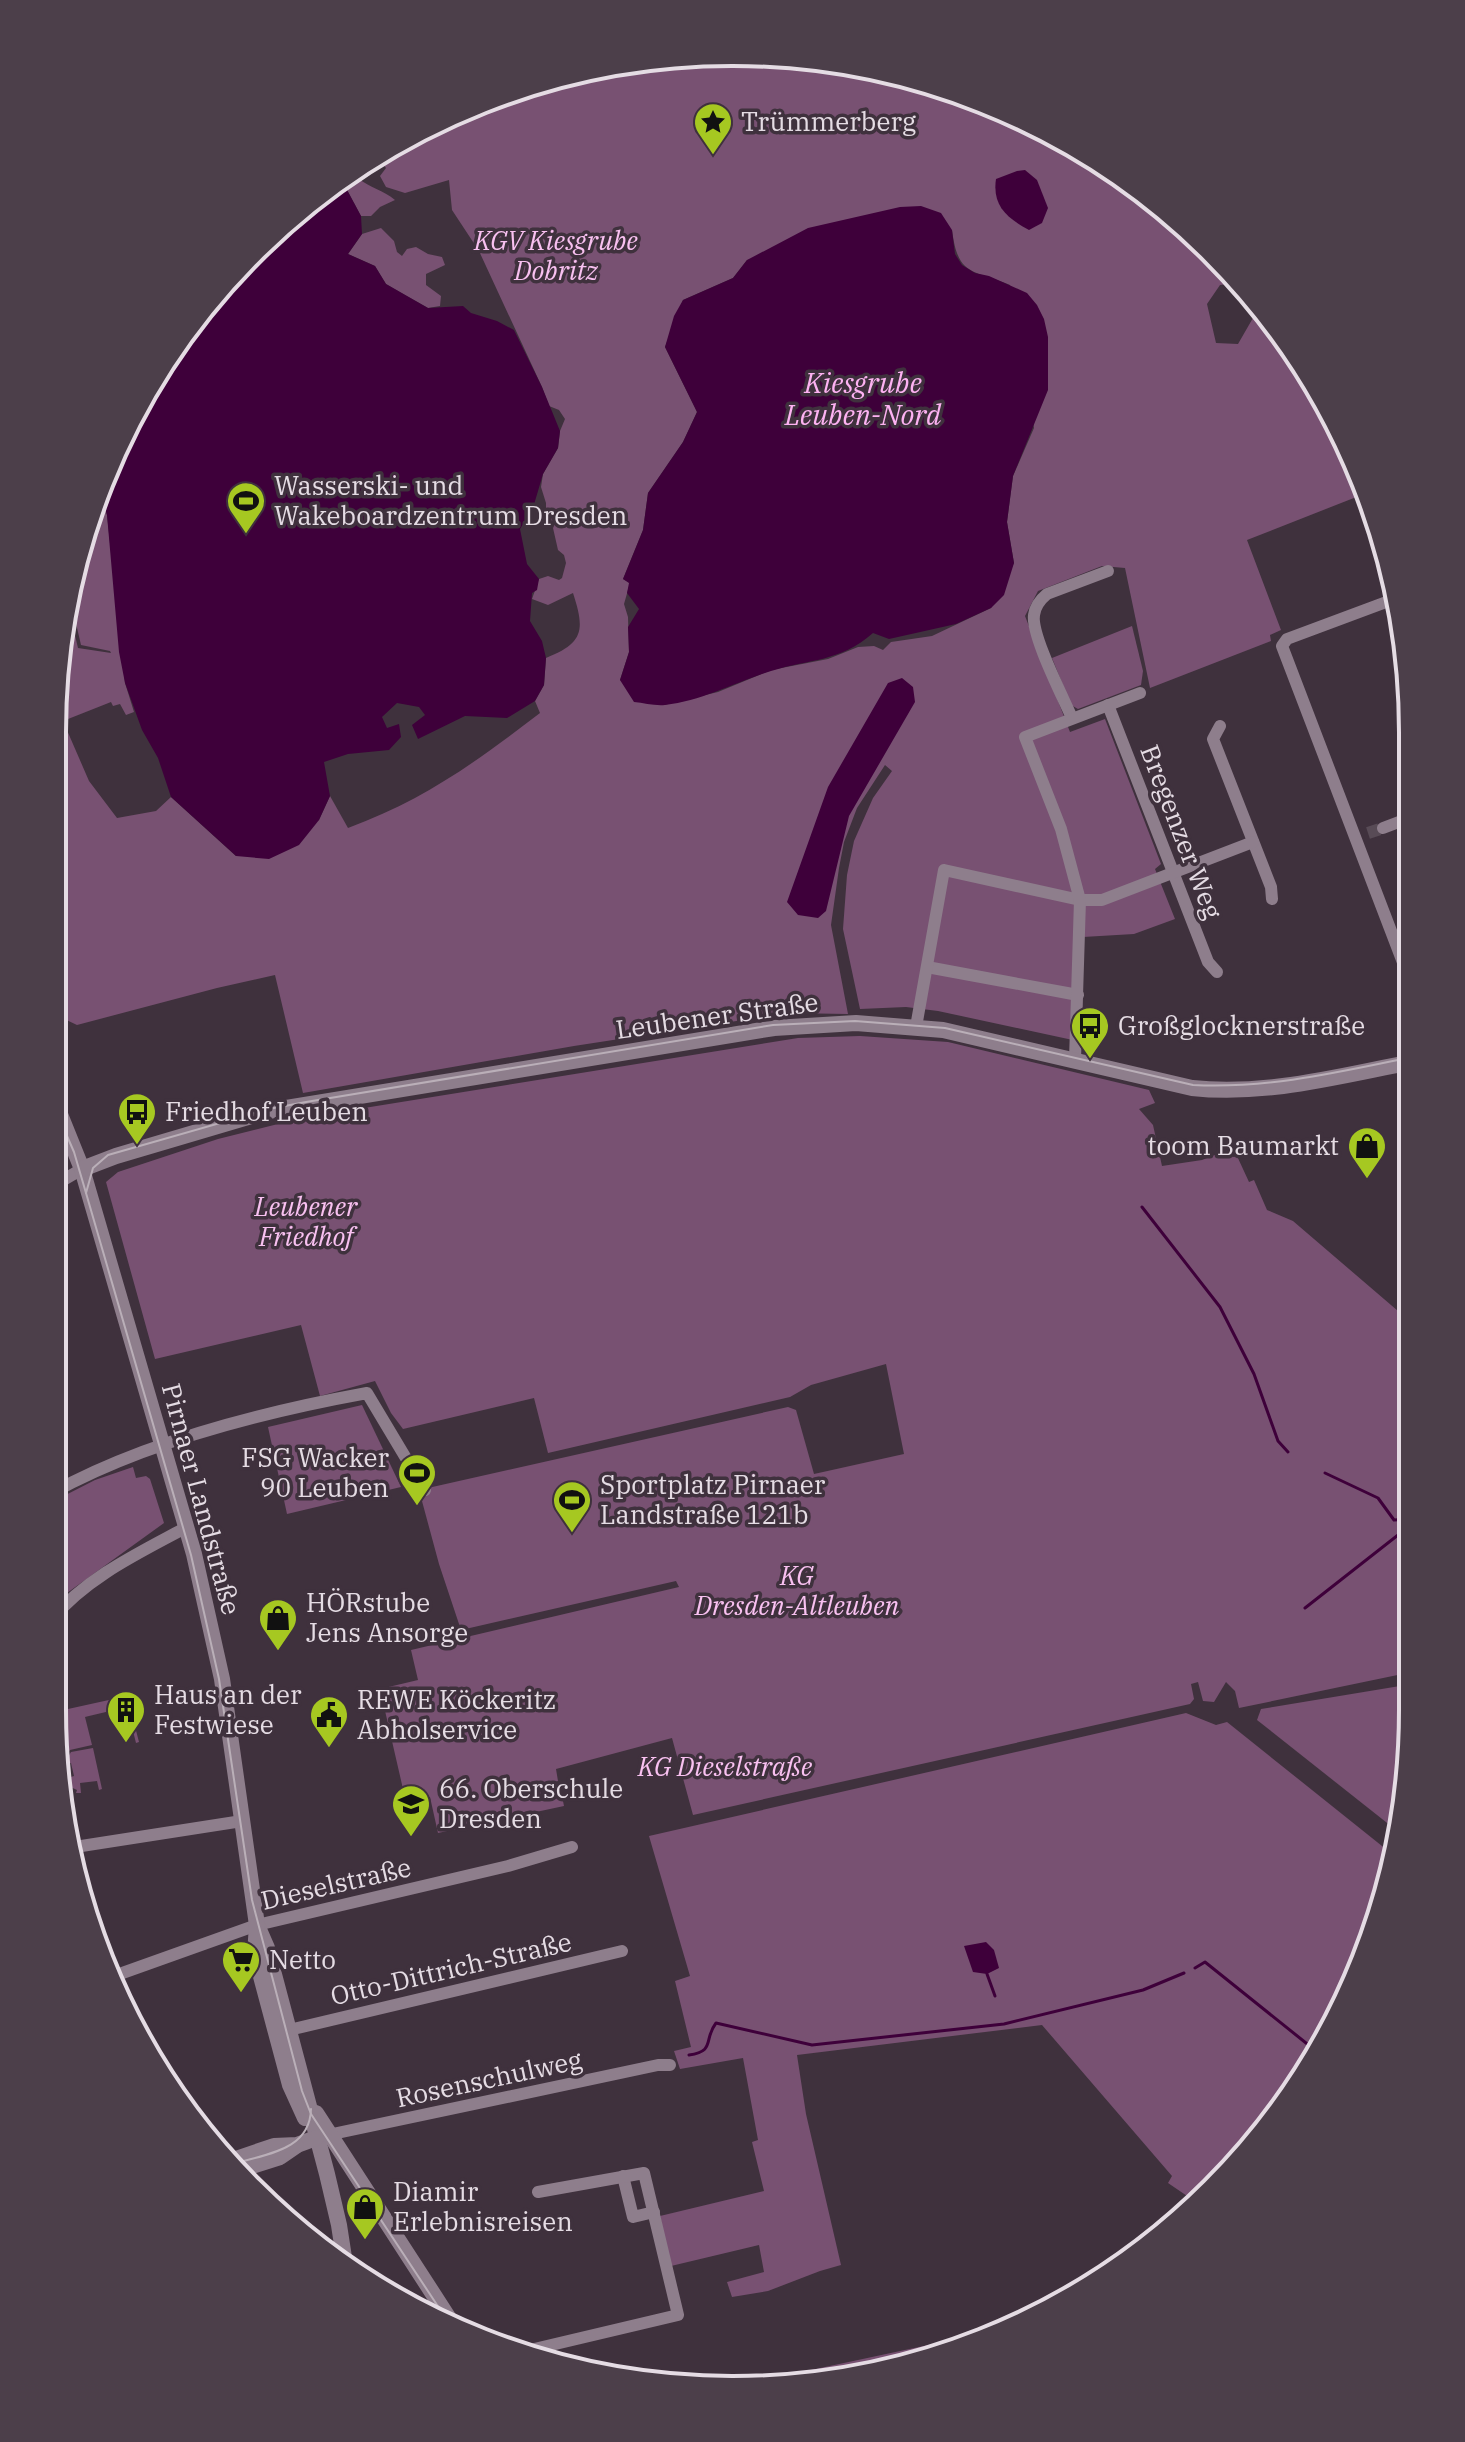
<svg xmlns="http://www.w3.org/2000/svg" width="1465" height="2442" font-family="'IBM Plex Serif',serif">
<rect width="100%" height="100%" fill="#3f313d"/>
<g fill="#785172" fill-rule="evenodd">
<path d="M733 52 866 65 993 104 1111 167 1244 283 1322 393 1364 494 1247 540 1281 630 1270 635 1271 641 1150 688 1125 568 1102 566 1038 591 1025 616 1070 732 1105 719 1161 864 1155 869 1175 919 1134 934 1083 937 1082 1042 938 1011 906 1007 860 1009 843 929 847 875 854 841 873 798 892 771 885 765 857 808 844 842 839 868 831 925 848 1014 788 1013 574 1046 303 1093 275 975 217 988 77 1025 58 1016 53 1006V688L69 610 78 648 111 653 110 651 81 645 71 602 88 513 100 490 107 515 125 683 134 712 126 715 120 704 113 706 111 702 63 721 89 781 117 818 156 811 171 797 236 856 319 820 330 796 348 828C424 800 476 762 540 713L535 701 544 685 546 658C584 643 585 630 573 593L548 605 532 599 539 579 548 576 559 580 562 578 566 563 564 555 558 550 553 528 546 516V503L541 487 543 474 558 448 560 431 565 419 559 410 549 406 542 387 479 251 452 210 449 180 405 193 386 187 380 176 386 168 376 155 472 104 600 65ZM952 230C958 277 972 269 1010 285L1034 428 1013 476 1007 522 1014 563 991 608 932 636 891 642 883 650 874 646 858 647 828 659 771 670 718 692 664 705 620 680 629 652 628 617 624 604 630 583 623 579 643 530 648 493 683 442 697 412 665 347 683 300 733 278 747 260ZM1238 283 1257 311 1238 344 1216 343 1207 304 1220 285Z"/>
<path d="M353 178H358C370 188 383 190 395 200L380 207 371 216H361L346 188Z"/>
<path d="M381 228 394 241 397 252 402 256 407 249 416 247 428 254 442 257 445 265 426 274V285L441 296 440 306 428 308 405 295 386 284 375 266 348 254 362 234Z"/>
<path d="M1132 626 1143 671 1141 685 1078 709 1071 705 1052 658Z"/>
<path d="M860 1036 948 1042 1149 1090 1155 1103 1139 1109 1153 1125 1162 1166 1202 1160 1230 1149 1233 1157 1237 1156 1249 1182 1254 1180 1267 1210 1293 1221 1412 1323V1672L1239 1708 1235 1691 1226 1682 1214 1702 1203 1701 1198 1682 1191 1684 1194 1699 1190 1704 693 1815 672 1738 556 1769 558 1781 539 1786 542 1800 562 1796 564 1806 438 1833 430 1797 406 1802 380 1689 418 1680 411 1650 679 1587 676 1581 461 1630 439 1564 419 1490 788 1407 796 1410 814 1474 904 1454 886 1364 811 1385 790 1397 548 1453 534 1398 403 1429 391 1413 375 1381 320 1396 301 1325 155 1359 106 1182 118 1172 218 1139 302 1118 798 1038Z"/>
<path d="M362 1405 401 1487 287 1514 268 1427Z"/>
<path d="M133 1467 136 1478 146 1476 150 1479 164 1523 67 1593 52 1575V1502L95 1480Z"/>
<path d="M62 1684 68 1709 127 1696 139 1742 136 1743 127 1707 89 1716 85 1717 92 1745 70 1750 61 1762 55 1730H62L64 1725 60 1719 54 1721 52 1686Z"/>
<path d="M1412 1684V1754L1396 1830 1257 1720 1261 1709Z"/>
<path d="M1186 1713 1216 1725 1227 1722 1392 1854 1377 1929 1298 2088 1193 2200 1168 2183 1172 2176 1042 2025 797 2055 806 2114 841 2265 820 2271 768 2291 732 2297 727 2282 764 2272 759 2245 671 2266 660 2216 764 2191 752 2142 758 2140 743 2058 680 2069 674 2051 691 2047 675 1981 690 1976 649 1836Z"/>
<path d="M93 1748 102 1789 99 1790 97 1781 80 1783 81 1793H76L77 1790 64 1784V1779L74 1776 71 1763 64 1764 71 1752Z"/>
<path d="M994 2331 962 2348 813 2377 811 2370Z"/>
</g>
<g fill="#3e003a">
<path d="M351 170 353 178 346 188 361 216 362 234 348 254 375 266 386 284 428 308 463 306 471 313 497 321 514 330 542 387 560 431 558 448 543 474 533 508 520 529 527 564 539 579 537 590 532 593 530 621 542 641 546 658 544 685 535 701 507 718 465 716 418 739 412 725 425 715 419 707 397 703 382 717 387 728 399 724 401 737 389 750 348 754 324 762 330 796 319 820 299 845 269 859 236 856 171 797 158 758 142 730 125 683 119 652 107 515 100 490 167 354 252 251Z"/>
<path d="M1025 170 1037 180 1048 208 1042 223 1029 230C1007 218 992 206 996 179L1017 171Z"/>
<path d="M921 206 941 213 952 230 955 254 962 265 975 273 989 276 1027 293 1037 305 1044 319 1048 337V390L1013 476 1007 522 1014 563 1004 595 991 608 956 624 889 639 873 633C840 662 810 659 771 671 736 682 702 701 665 705 655 706 644 703 634 702L620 680 629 652 628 627 639 609 627 593 629 583 623 579 643 530 648 493 683 442 697 412 665 347 674 316 683 300 733 278 747 260 808 228 900 207Z"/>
<path d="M902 678 913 687 915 702 849 816 826 911 818 918 798 915 787 902 828 787 888 683Z"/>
<path d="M986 1942 994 1950 999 1968 987 1974 973 1972 964 1946Z"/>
</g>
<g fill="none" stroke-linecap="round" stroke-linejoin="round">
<g stroke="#3e003a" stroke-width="3">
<path d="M1142 1207 1220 1307 1254 1374 1278 1441 1288 1452"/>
<path d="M1325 1473 1378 1498 1394 1520 1412 1519"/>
<path d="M1305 1608 1412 1524"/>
<path d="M1195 1968 1205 1962 1316 2051"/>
<path d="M987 1974 995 1996"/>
<path d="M689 2055C716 2051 703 2040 716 2023L812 2045 1004 2024 1143 1990 1184 1973"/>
</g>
<path stroke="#584b56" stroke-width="12" stroke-dasharray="12 6" stroke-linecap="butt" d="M1368 833 1383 828"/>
<g stroke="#8e7e8c" stroke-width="12">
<path d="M1397 598 1287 639 1282 646 1412 986"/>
<path d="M1108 705 1208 962 1217 972"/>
<path d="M1072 718C1063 697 1031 635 1034 615 1035 607 1041 599 1047 594L1108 571"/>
<path d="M1220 726 1213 739 1271 887 1272 899"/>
<path d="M1383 828 1412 817"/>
<path d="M927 967 1078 995"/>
<path d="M916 1027 944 870 1080 900H1102L1253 842"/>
<path d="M1075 1060 1080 900 1061 829 1025 737 1140 693"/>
<path d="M53 1186 82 1169"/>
<path d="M52 1493C144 1442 263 1412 367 1393L425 1490"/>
<path d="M52 1619C87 1577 139 1553 187 1527"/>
<path d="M75 1847 242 1821"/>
<path d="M114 1976 257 1925 508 1866 572 1847"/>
<path d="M289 2030 622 1951"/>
<path d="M323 2136 658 2065H670"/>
<path d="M623 2176 633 2217 654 2212"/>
<path d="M522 2355 530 2350 678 2315 644 2173 538 2192"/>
</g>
<g stroke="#8e7e8c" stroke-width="16">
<path d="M53 1097 82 1169 194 1554 222 1679 257 1925 267 1948 327 2174 339 2225 345 2264"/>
<path d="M82 1169 116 1156 268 1111 774 1028 856 1023 943 1030 1192 1088C1266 1096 1339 1076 1412 1062"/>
<path d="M257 1925 255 1954 290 2085 305 2118"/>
<path d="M316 2113 450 2320"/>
<path d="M230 2161 274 2146 297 2145 316 2138"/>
<path d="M239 2170 280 2157 296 2146"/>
</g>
<g stroke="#baafb8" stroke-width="2">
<path d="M53 1104 74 1152 86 1193 191 1555 219 1679 252 1900 302 2091 311 2114 445 2317"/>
<path d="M86 1193 93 1168 108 1155 269 1109 306 1102 773 1025 855 1021 945 1028 1193 1085C1267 1089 1339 1072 1412 1057"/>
<path d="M233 2164C265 2154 310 2151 311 2109"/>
</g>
</g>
<defs>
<symbol id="sight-pin" viewBox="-11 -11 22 30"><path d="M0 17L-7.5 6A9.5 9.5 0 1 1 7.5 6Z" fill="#a6c821" stroke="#3f313d"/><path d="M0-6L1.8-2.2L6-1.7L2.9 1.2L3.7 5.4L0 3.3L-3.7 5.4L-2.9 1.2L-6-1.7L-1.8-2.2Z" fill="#111"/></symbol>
<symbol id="stadium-pin" viewBox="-11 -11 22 30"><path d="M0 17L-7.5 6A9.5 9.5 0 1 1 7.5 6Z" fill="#a6c821" stroke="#3f313d"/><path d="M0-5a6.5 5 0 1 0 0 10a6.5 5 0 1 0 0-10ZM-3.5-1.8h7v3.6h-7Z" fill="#111"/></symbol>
<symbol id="bus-pin" viewBox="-11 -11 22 30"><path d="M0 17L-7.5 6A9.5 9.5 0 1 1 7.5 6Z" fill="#a6c821" stroke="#3f313d"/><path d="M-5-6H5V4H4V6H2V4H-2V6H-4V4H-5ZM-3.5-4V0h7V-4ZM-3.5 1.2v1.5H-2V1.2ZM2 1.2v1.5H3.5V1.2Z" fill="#111"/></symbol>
<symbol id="shop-pin" viewBox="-11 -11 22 30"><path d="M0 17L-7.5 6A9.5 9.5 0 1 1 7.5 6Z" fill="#a6c821" stroke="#3f313d"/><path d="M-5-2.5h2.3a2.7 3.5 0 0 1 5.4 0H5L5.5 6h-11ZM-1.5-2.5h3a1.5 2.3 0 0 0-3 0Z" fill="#111"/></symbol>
<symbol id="building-pin" viewBox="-11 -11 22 30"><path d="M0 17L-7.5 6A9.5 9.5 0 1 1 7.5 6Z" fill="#a6c821" stroke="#3f313d"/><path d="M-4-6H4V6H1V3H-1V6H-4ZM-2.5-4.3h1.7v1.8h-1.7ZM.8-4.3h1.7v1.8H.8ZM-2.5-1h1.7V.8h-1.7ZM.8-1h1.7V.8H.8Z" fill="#111"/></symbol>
<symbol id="civic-pin" viewBox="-11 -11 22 30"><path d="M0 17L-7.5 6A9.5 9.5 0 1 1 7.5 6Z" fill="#a6c821" stroke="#3f313d"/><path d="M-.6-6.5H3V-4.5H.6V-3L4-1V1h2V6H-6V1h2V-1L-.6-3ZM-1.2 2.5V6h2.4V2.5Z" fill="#111"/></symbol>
<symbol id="school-pin" viewBox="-11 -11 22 30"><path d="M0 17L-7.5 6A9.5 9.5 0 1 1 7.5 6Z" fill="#a6c821" stroke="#3f313d"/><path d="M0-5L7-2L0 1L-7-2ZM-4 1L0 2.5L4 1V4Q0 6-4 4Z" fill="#111"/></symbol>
<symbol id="supermarket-pin" viewBox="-11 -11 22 30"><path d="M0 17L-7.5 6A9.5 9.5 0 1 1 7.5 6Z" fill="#a6c821" stroke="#3f313d"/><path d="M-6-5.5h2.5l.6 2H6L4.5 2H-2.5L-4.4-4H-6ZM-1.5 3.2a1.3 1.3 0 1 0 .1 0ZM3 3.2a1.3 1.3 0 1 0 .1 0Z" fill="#111"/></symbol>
</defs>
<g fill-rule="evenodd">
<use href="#sight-pin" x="691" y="100" width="44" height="60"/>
<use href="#stadium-pin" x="224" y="479" width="44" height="60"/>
<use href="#bus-pin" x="1068" y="1004" width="44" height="60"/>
<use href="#bus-pin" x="115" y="1090" width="44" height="60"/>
<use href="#shop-pin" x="1345" y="1124" width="44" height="60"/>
<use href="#stadium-pin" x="395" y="1451" width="44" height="60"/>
<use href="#stadium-pin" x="550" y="1478" width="44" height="60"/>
<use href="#shop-pin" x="256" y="1596" width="44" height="60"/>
<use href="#building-pin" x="104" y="1688" width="44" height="60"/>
<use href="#civic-pin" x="307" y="1693" width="44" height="60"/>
<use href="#school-pin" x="389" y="1782" width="44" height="60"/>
<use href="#supermarket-pin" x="219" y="1938" width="44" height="60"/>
<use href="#shop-pin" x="343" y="2185" width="44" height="60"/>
</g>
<g text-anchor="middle" stroke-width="7" stroke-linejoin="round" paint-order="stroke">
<g font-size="26" fill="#e5dce4" stroke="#3f313d" text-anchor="start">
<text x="741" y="131">Trümmerberg</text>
<text x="274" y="495">Wasserski- und<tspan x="274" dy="30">Wakeboardzentrum Dresden</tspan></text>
<text x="1118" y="1035">Großglocknerstraße</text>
<text x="165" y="1121">Friedhof Leuben</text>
<text x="1339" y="1155" text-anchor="end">toom Baumarkt</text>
<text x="389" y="1467" text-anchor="end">FSG Wacker<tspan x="389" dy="30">90 Leuben</tspan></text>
<text x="600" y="1494">Sportplatz Pirnaer<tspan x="600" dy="30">Landstraße 121b</tspan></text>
<text x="306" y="1612">HÖRstube<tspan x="306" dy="30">Jens Ansorge</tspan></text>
<text x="154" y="1704">Haus an der<tspan x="154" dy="30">Festwiese</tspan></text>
<text x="357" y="1709">REWE Köckeritz<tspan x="357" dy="30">Abholservice</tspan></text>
<text x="439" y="1798">66. Oberschule<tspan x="439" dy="30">Dresden</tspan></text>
<text x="269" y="1969">Netto</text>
<text x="393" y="2201">Diamir<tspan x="393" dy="30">Erlebnisreisen</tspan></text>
</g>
<g font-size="26" font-style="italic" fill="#f9c1f1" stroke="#3f313d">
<text x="556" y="250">KGV Kiesgrube<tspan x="556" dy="30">Dobritz</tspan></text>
<text x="306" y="1216">Leubener<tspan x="306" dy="30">Friedhof</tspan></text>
<text x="797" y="1585">KG<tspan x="797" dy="30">Dresden-Altleuben</tspan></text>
<text x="725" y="1776">KG Dieselstraße</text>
</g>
<g font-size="26" fill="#e5dce4" stroke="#3f313d">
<text transform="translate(1181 832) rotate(69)" y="9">Bregenzer Weg</text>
<text transform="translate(717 1016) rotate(-8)" y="9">Leubener Straße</text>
<text transform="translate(201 1499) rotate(75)" y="9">Pirnaer Landstraße</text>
<text transform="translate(336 1884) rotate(-13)" y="9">Dieselstraße</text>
<text transform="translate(451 1969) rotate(-13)" y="9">Otto-Dittrich-Straße</text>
<text transform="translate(489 2079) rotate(-12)" y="9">Rosenschulweg</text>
</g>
<g font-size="28" font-style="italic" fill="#fdb2f2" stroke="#3f313d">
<text x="863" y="393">Kiesgrube<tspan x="863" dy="32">Leuben-Nord</tspan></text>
</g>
</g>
<path d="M0 0H1465V2442H0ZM732 66H733A666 666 0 0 1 1399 732V1710A666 666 0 0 1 733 2376H732A666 666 0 0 1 66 1710V732A666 666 0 0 1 732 66Z" fill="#4c3f4a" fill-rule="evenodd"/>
<path fill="none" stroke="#e5dce4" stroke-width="4" d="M732 66H733A666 666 0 0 1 1399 732V1710A666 666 0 0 1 733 2376H732A666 666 0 0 1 66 1710V732A666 666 0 0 1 732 66Z"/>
</svg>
